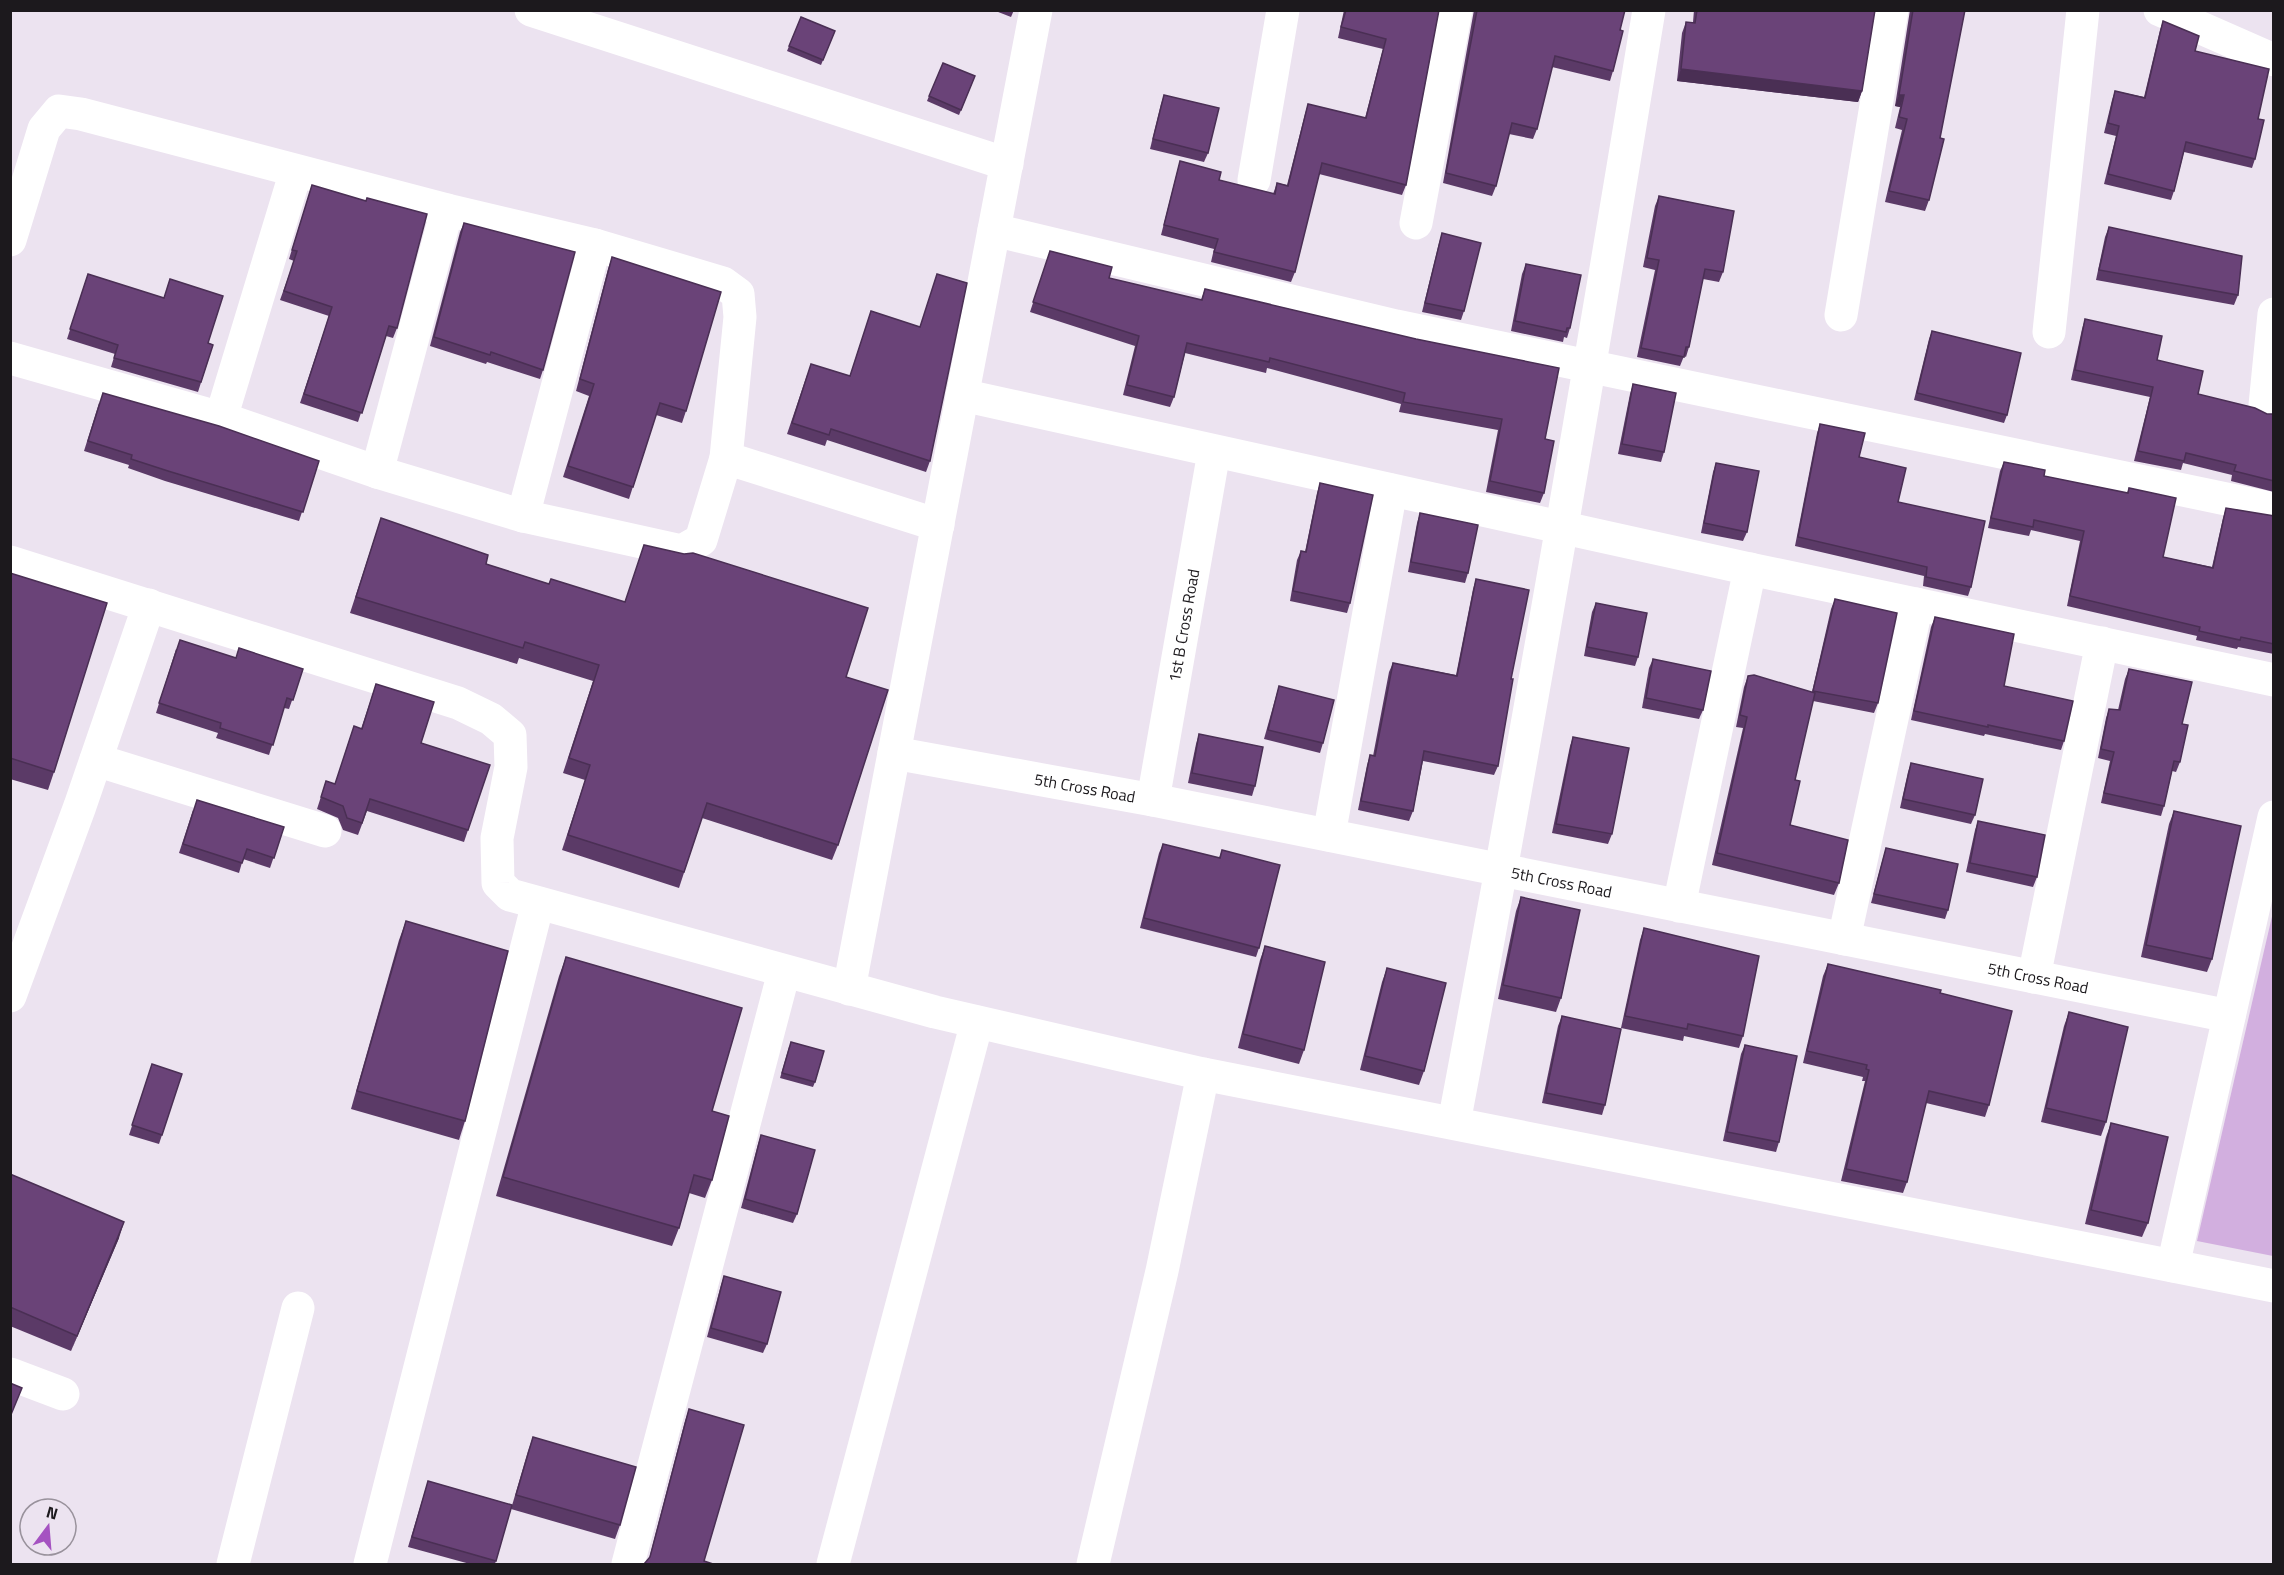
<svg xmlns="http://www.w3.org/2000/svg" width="2284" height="1575" font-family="'Titillium Web',sans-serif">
<rect width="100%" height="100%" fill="#ece3f0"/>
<path fill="#d2afdf" d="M2273 912 2274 1256H2273L2197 1241Z"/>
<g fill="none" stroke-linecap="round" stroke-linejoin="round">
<g stroke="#fff" stroke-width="33">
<path d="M531 10 1007 164"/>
<path d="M2160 10 2274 60"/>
<path d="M1254 180 1283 10"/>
<path d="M1416 223 1456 10"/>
<path d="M994 230 1396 326 2274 509"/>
<path d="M10 240 44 129 59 111 81 114 447 210 595 245 523 516"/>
<path d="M595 245 723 283 738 294 740 317 726 458 938 525"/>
<path d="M1841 315 1892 10"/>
<path d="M2049 332 2083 10"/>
<path d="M10 358 221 418 377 472 523 516 682 551 701 540 726 458"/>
<path d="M962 395 1750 569 2274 680"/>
<path d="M2265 405 2274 314"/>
<path d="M221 418 296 171"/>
<path d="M377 472 447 210"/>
<path d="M10 562 458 703 491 719 510 735 511 767 497 838 498 883 510 895 935 1012 1203 1074 2274 1286"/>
<path id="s1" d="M894 753 1153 800 2229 1016"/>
<path d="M96 760 325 831"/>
<path id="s2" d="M1153 800 1214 452"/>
<path d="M1329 835 1391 490"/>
<path d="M1679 906 1750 569"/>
<path d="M1844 939 1917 604"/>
<path d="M2034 977 2102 643"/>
<path d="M849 989 1036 10"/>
<path d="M10 996 80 806 149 605"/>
<path d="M1454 1123C1524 753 1588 382 1649 10"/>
<path d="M2173 1266 2274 817"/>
<path d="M10 1374 63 1394"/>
<path d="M233 1564 298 1308"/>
<path d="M370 1564 538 903"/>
<path d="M628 1564 784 972"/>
<path d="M833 1564 977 1022"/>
<path d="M1093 1564 1162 1271 1203 1074"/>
</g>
</g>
<g fill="#5b3a67">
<path d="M993 10H1014L1011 17Z"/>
<path d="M1344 10H1439L1406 185 1402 195 1319 174 1295 272 1291 282 1211 262 1214 249 1161 235 1177 172 1180 161 1219 180 1273 194 1277 183 1287 185 1305 114 1308 104 1365 118 1383 49 1338 38Z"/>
<path d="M1474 10H1625L1620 30 1613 71 1610 81 1552 67 1537 129 1533 139 1509 134 1496 186 1492 196 1443 183Z"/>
<path d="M1694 10H1875L1862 91 1858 102 1677 81 1682 33 1686 22H1693Z"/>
<path d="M1910 10H1965L1940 138 1929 200 1925 211 1885 202 1902 130 1895 128 1900 107 1895 106Z"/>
<path d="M801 17 835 31 821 65 787 51Z"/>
<path d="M2163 21 2195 51 2258 119 2255 159 2252 168 2184 152 2174 191 2171 200 2104 184 2116 136 2104 133 2112 100 2115 91 2144 97 2160 30Z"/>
<path d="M975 76 959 115 927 101 929 96Z"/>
<path d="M1164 95 1208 153 1204 162 1150 149 1161 104Z"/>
<path d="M312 185 397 328 393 338 386 336 358 422 300 403 329 316 280 300 294 261 289 259Z"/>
<path d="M1659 196 1723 272 1719 282 1703 279 1689 347 1686 357 1684 356 1680 366 1637 357 1655 270 1643 267 1655 206Z"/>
<path d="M464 223 543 370 540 379 487 362 486 364 430 346 460 232Z"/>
<path d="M2109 227 2238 295 2234 305 2096 280 2105 237Z"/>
<path d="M1442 233 1464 311 1461 320 1422 312 1439 243Z"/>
<path d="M1050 251 1109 278 1201 300 1205 289 1416 339 1545 439 1544 493 1540 503 1486 492 1498 430 1399 412 1401 404 1267 368 1266 373 1185 353 1174 397 1170 407 1123 395 1135 346 1030 312Z"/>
<path d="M612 257 686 411 682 423 656 415 629 499 563 477 589 396 576 391 608 269Z"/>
<path d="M1526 264 1570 328 1567 338 1564 337 1563 342 1511 331 1522 274Z"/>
<path d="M85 283 208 343 213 345 198 392 111 367 115 354 67 339Z"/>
<path d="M871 311 930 461 926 472 827 440 825 446 787 434 807 375 850 376Z"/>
<path d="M2085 319 2157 360 2198 394 2267 414H2274V492L2231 481 2232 475 2183 463 2181 470 2134 461 2150 397 2071 380 2082 329Z"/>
<path d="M1932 331 2007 415 2004 423 1914 400 1929 339Z"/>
<path d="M1633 384 1664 452 1661 462 1618 454 1630 394Z"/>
<path d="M99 403 319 461 299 521 165 481 128 468 129 465 84 451Z"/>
<path d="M1820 424 1859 457 1971 587 1968 596 1923 586 1924 576 1795 546 1817 433Z"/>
<path d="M2004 462 2044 476 2127 493 2129 488 2163 557 2212 567 2223 518 2226 508 2274 516V654L2238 647 2237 649 2196 640 2197 636 2067 606 2080 541 2031 530 2029 536 1988 528 2000 471Z"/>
<path d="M1716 463 1747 532 1743 541 1701 533 1713 472Z"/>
<path d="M1320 483 1350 603 1347 613 1290 601 1297 560 1301 551 1305 552 1317 493Z"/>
<path d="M1420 513 1468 573 1465 583 1408 572 1417 523Z"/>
<path d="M381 518 486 564 549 584 625 602 644 545 846 677 838 845 832 860 702 818 679 888 562 850 585 780 563 773 593 681 519 658 517 664 350 613Z"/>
<path d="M10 573 54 772 48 790 10 779Z"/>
<path d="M1476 579 1511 679 1498 766 1494 775 1423 761 1413 811 1409 821 1358 810 1367 765 1370 755 1373 756 1389 672 1393 663 1456 675 1473 589Z"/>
<path d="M1835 599 1878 703 1874 713 1813 701 1795 780 1790 825 1839 883 1834 895 1712 865 1743 728 1736 727 1744 687 1748 676 1812 692 1831 609Z"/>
<path d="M1596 603 1638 657 1635 666 1584 656 1592 612Z"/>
<path d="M1935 617 2004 686 2064 741 2061 750 1985 734 1984 736 1911 720 1931 627Z"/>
<path d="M176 649 303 669 289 709 284 708 269 755 216 738 218 733 156 713Z"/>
<path d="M1653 659 1703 710 1699 719 1642 708 1649 668Z"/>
<path d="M2129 669 2182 724 2180 762 2176 772 2172 771 2164 806 2161 816 2101 803 2110 761 2098 758 2106 718 2109 709 2118 710 2125 679Z"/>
<path d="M376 684 421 743 468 830 464 842 367 811 358 835 343 830 338 818 317 809 326 781 335 784 354 726 361 729Z"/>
<path d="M1279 686 1323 743 1320 753 1264 739 1276 696Z"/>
<path d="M1199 734 1255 786 1252 796 1188 783 1196 744Z"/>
<path d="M1573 737 1612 834 1608 844 1552 833 1570 746Z"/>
<path d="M1911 763 1975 815 1971 824 1900 808 1908 772Z"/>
<path d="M193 810 284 827 270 868 243 859 239 873 179 853Z"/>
<path d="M2174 811 2212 959 2207 972 2141 957 2169 824Z"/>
<path d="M1978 821 2037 877 2033 887 1966 872 1975 830Z"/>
<path d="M1163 844 1219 858 1222 850 1259 948 1256 957 1140 928 1159 853Z"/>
<path d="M1886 848 1948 910 1945 919 1871 903 1883 858Z"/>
<path d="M1521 897 1561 998 1556 1012 1498 999 1516 911Z"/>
<path d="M406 921 465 1121 459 1140 351 1109 399 940Z"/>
<path d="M1644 928 1743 1036 1739 1048 1684 1036 1683 1041 1621 1028 1640 940Z"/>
<path d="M1265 946 1304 1050 1299 1064 1238 1048 1260 960Z"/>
<path d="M566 957 712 1111V1180L705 1198 689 1193 679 1228 672 1246 496 1196 559 976Z"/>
<path d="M1828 964 1940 993 1989 1105 1985 1117 1926 1103 1907 1182 1903 1193 1841 1181 1865 1081H1862L1863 1077 1803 1063 1823 976Z"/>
<path d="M1387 968 1424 1071 1419 1085 1360 1070 1382 982Z"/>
<path d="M2069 1012 2106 1122 2101 1136 2041 1122 2064 1026Z"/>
<path d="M1562 1016 1605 1105 1602 1115 1542 1103 1558 1026Z"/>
<path d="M1745 1045 1779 1142 1776 1152 1723 1141 1741 1054Z"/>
<path d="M789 1047 815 1082 813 1087 780 1078Z"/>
<path d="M149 1074 162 1135 159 1144 129 1135Z"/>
<path d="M2111 1123 2148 1223 2142 1237 2085 1224 2106 1137Z"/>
<path d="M761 1135 797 1214 793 1223 741 1208 758 1144Z"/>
<path d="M10 1174 119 1238 71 1351 10 1326Z"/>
<path d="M724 1276 767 1344 763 1353 707 1337 721 1285Z"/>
<path d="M689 1409 704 1561 649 1559 685 1421Z"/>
<path d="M533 1437 620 1525 615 1539 511 1509 528 1451Z"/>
<path d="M428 1481 512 1505 495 1564H470L408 1547Z"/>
</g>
<g fill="#4a2f54">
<path d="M1681 69 1862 91 1858 102 1677 81Z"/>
<path d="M1899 95H1904L1900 107 1895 106Z"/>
<path d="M124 1222 119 1238 71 1351 77 1336Z"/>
</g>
<g fill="#6a4378" stroke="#4a2f54" stroke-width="1.5">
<path d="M1346 10H1439L1406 185 1322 163 1295 272 1214 252 1218 239 1164 225 1180 161 1221 172 1219 180 1275 194 1277 183 1288 186 1308 104 1366 118 1386 39 1341 27Z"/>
<path d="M1477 10H1625L1620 30 1623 31 1613 71 1555 56 1537 129 1512 123 1496 186 1446 173Z"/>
<path d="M1697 10H1875L1862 91 1681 69 1686 22 1695 23Z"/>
<path d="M1913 10H1965L1940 138 1944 139 1929 200 1889 191 1907 119 1899 117 1904 95H1899Z"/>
<path d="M801 17 835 31 823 60 789 46Z"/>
<path d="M2163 21 2199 36 2195 51 2269 69 2258 119 2264 120 2255 159 2186 142 2174 191 2108 174 2119 126 2108 123 2115 91 2145 98Z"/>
<path d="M943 63 975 76 961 110 929 96Z"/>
<path d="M1164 95 1219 108 1208 153 1153 139Z"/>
<path d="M312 185 366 201 367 198 427 214 397 328 389 326 362 413 304 394 332 307 284 291 297 251 292 250Z"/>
<path d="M1659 196 1734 211 1723 272 1705 269 1689 347H1686L1684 357 1641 348 1659 260 1647 258Z"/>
<path d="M464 223 575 252 543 370 491 352 490 355 434 337Z"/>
<path d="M2109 227 2242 256 2238 295 2099 270Z"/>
<path d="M1442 233 1481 243 1464 311 1425 303Z"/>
<path d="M1050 251 1112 267 1109 278 1202 300 1205 289 1416 339 1559 368 1545 439 1554 441 1544 493 1490 481 1502 419 1403 402 1405 393 1270 358 1269 362 1187 343 1174 397 1127 385 1139 336 1033 302Z"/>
<path d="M612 257 721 292 686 411 660 403 633 487 568 466 594 384 580 379Z"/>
<path d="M1526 264 1581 275 1570 328H1567L1566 332 1515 321Z"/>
<path d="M88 274 164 298 170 279 223 296 208 343 213 345 201 382 114 358 118 345 70 329Z"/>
<path d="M937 274 967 283 930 461 831 429 829 435 792 423 811 364 850 376 871 311 920 327Z"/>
<path d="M2085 319 2162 336 2157 360 2203 371 2198 394 2255 408 2267 414H2274V481L2234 471 2236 465 2186 453 2184 461 2138 451 2153 387 2075 370Z"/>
<path d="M1932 331 2021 353 2007 415 1917 393Z"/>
<path d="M1633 384 1676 393 1664 452 1622 444Z"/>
<path d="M103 393 219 426 319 461 303 512 168 471 131 459 132 455 88 441Z"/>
<path d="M1820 424 1865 433 1859 457 1906 468 1898 502 1985 521 1971 587 1926 577 1927 567 1798 537Z"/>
<path d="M2004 462 2045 470 2044 476 2128 493 2129 488 2176 498 2163 557 2213 568 2226 508 2274 516V644L2241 637 2240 640 2199 631 2200 627 2070 596 2084 531 2034 520 2033 527 1991 518Z"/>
<path d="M1716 463 1759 471 1747 532 1704 523Z"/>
<path d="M1320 483 1373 495 1350 603 1293 591 1301 551 1306 552Z"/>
<path d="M1420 513 1478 525 1468 573 1411 562Z"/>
<path d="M381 518 488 555 486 564 549 584 551 579 625 602 644 545 684 554 693 553 868 608 846 677 888 690 838 845 707 803 684 872 568 835 590 765 569 758 599 665 525 642 523 648 356 597Z"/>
<path d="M10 573 107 603 54 772 10 758Z"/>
<path d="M1476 579 1529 590 1511 679H1513L1498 766 1424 751 1413 811 1361 801 1370 755 1375 756 1393 663 1457 676Z"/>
<path d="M1835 599 1897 613 1878 703 1813 691Z"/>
<path d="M1596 603 1647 613 1638 657 1587 647Z"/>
<path d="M1935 617 2014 634 2004 686 2073 701 2064 741 1988 725V727L1914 711Z"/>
<path d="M180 640 236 658 239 648 303 669 293 700 287 698 273 745 220 728 221 723 159 703Z"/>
<path d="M1653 659 1711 671 1703 710 1646 698Z"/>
<path d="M2129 669 2192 682 2182 724 2188 725 2180 762 2174 761 2164 806 2104 793 2114 752 2101 749 2109 709 2120 710Z"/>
<path d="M1754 675 1815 693 1795 780 1800 781 1790 825 1848 840 1839 883 1717 853 1747 717 1740 715 1748 676Z"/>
<path d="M376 684 434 702 421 743 490 765 468 830 370 799 362 823 347 818 343 806 321 797 326 781 335 784 354 726 362 729Z"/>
<path d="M1279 686 1334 700 1323 743 1268 730Z"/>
<path d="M1199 734 1263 747 1255 786 1192 773Z"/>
<path d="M1573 737 1629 748 1612 834 1556 824Z"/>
<path d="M1911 763 1983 779 1975 815 1903 799Z"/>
<path d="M197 800 284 827 274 858 247 849 242 863 183 844Z"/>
<path d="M2174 811 2241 826 2212 959 2146 945Z"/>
<path d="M1978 821 2045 835 2037 877 1970 863Z"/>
<path d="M1163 844 1220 858 1222 850 1280 865 1259 948 1144 918Z"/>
<path d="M1886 848 1958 864 1948 910 1874 894Z"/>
<path d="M1521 897 1580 910 1561 998 1503 985Z"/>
<path d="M406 921 508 951 465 1121 357 1091Z"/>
<path d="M1644 928 1759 956 1743 1036 1688 1024 1687 1029 1625 1016Z"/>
<path d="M1265 946 1325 962 1304 1050 1243 1034Z"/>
<path d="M566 957 742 1008 712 1111 729 1116 712 1180 694 1175 679 1228 503 1177Z"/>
<path d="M1828 964 1941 990 1940 993 2012 1011 1989 1105 1929 1091 1907 1182 1846 1169 1869 1070 1866 1069 1867 1065 1807 1051Z"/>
<path d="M1387 968 1446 983 1424 1071 1365 1056Z"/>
<path d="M2069 1012 2128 1027 2106 1122 2046 1108Z"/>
<path d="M1562 1016 1621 1029 1605 1105 1546 1093Z"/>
<path d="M791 1042 824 1051 815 1082 782 1073Z"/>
<path d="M1745 1045 1797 1056 1779 1142 1727 1132Z"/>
<path d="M152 1064 182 1074 162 1135 132 1125Z"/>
<path d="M2111 1123 2168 1137 2148 1223 2091 1210Z"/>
<path d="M761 1135 815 1150 797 1214 745 1199Z"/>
<path d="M10 1174 124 1222 77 1336 10 1307Z"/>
<path d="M724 1276 781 1292 767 1344 711 1328Z"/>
<path d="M10 1383 22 1388 10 1417Z"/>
<path d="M689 1409 744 1425 704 1561 713 1564H644L650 1557Z"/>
<path d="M533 1437 636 1467 620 1525 516 1495Z"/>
<path d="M428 1481 512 1505 496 1561 412 1537Z"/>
</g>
<g text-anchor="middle" stroke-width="6" stroke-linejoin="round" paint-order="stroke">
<g font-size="16" fill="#1c191d" stroke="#ece3f0">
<text dy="6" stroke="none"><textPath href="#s2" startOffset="177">1st B Cross Road</textPath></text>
<text dy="6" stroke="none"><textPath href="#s1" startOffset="194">5th Cross Road</textPath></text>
<text dy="6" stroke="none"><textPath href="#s1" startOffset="680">5th Cross Road</textPath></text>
<text dy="6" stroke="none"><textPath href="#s1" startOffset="1166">5th Cross Road</textPath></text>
</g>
</g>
<rect width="2284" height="1575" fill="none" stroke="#1c191d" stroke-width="24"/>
<g transform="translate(48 1527) rotate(16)"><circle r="28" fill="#ece3f0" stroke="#99929c" stroke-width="1.5"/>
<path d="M0-4.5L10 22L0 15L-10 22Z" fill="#a552c1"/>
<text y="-9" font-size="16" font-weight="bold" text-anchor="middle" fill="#1c191d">N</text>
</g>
</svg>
